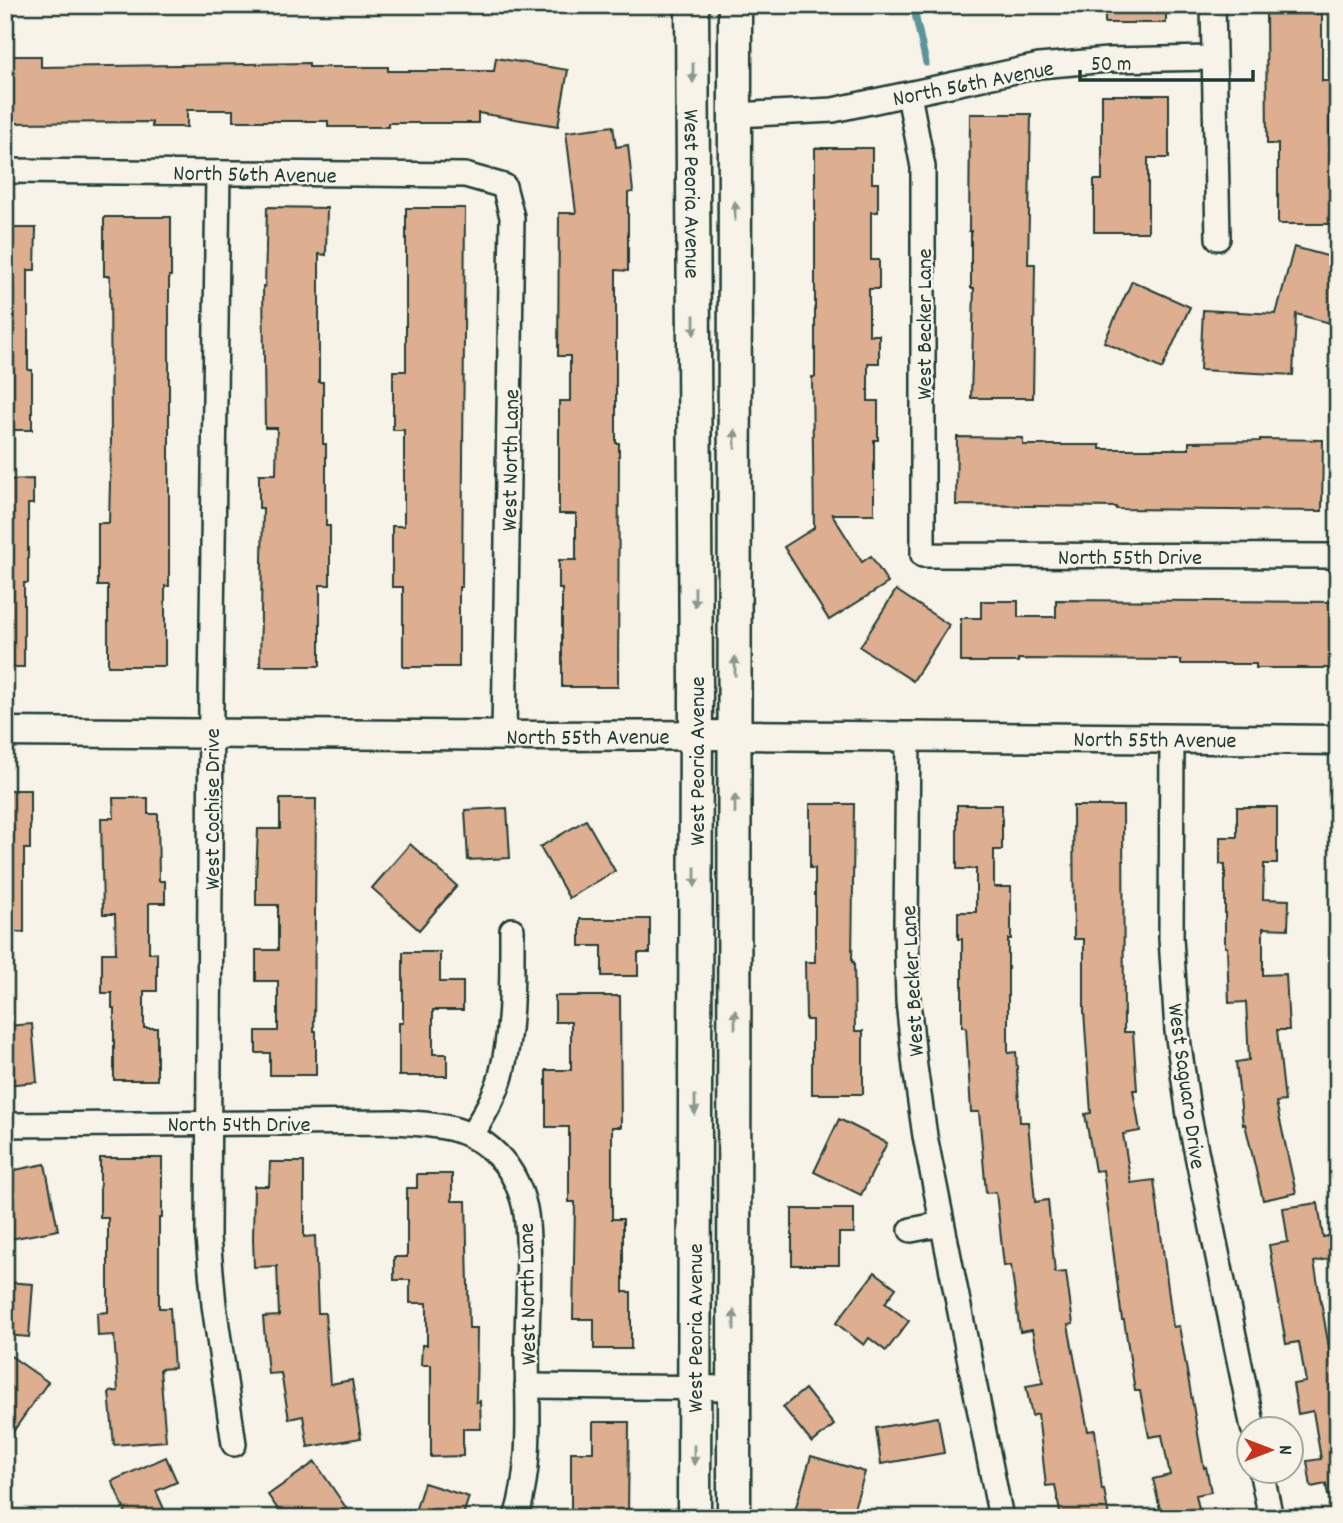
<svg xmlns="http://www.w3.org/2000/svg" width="1343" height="1523" font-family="Dekko,sans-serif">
<rect width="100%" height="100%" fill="#f7f3e8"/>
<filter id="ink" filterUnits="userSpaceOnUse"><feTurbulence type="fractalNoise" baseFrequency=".0143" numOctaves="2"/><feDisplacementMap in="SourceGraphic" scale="14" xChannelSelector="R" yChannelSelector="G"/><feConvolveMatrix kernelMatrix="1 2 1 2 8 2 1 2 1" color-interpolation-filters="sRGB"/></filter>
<g filter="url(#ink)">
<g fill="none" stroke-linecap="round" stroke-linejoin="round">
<path stroke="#5a959c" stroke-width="7" d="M913 5 926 63"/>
</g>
<g fill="#deae90" stroke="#1f3d34" stroke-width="2">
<rect x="1105" y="5" width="61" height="18"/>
<path d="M1266 14H1322V81H1330V163H1338V224H1278V144H1267Z"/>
<path d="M5 56H41V67L309 63V67H388V71H494L496 58 568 70 558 126 478 113V123H388V127H328V121H233V110H187V127H152V122L5 123Z"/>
<path d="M1102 95H1169V158H1148V232H1094V180H1102Z"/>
<path d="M970 114H1031L1028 264H1035L1033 398H971L974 288H971V231H969Z"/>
<path d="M613 126 616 147 628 145 633 192 628 193V271L616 270V443H619L618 687H562V589H559V560H576V514H559V401H570V356H558L559 213H576L566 132Z"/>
<path d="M815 148H872V183H878V212H871V260H879V289H869V335H879V363H868V401H878V440H874V514H832L862 562 871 556 888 583 829 620 784 547 814 528 812 377H815Z"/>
<path d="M267 207 327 208 326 255 319 254V382H323V444H326V526H330V585H320V666H260L263 508H259V474H276L277 428H265L263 286H265Z"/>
<path d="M406 208H465L462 587H459V667H403V587H392V526H404V430H393V371H406Z"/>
<path d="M104 217H171V276H169V586H165V666H108V586H98V523H109L111 440 110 276H104Z"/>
<path d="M5 228H36L35 270H28V370H32V430H5Z"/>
<path d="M1294 247 1338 259V325L1296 314 1293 375 1200 370 1203 310 1276 314Z"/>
<path d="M1132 281 1190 307 1162 369 1104 342Z"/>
<path d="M957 437 1023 438V445H1100V449H1189V442L1260 441V439L1323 440 1322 511 1116 509V507L956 505Z"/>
<path d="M33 479V504H28V583H24V667H5V480Z"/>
<path d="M896 590 949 625 913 681 860 647Z"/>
<path d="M1056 600 1338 602V668H1256V664H1181V660L1018 659V662H961V618H981V601H1018V617H1056Z"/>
<path d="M5 790H30V849H24V932H5Z"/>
<path d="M113 798H148V814H158L159 881H165V903H149V953H157V991H144V1028H157V1080H114V1008H112V993H102V953H116L115 914H103L101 818H114Z"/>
<path d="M280 799H316L314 1031H316V1075H270V1053H256V1031H278V981H256V950H278V905H256V877L258 829H280Z"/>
<path d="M810 804H854L852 962H854L855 1031H863V1094H812V1020H806L805 962H815V868H810Z"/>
<path d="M957 805H1002V850H994V887H1011V939H1008V1053L1016 1052 1020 1122H1028L1035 1202 1048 1200 1055 1273 1066 1272 1073 1324 1068 1325 1088 1431 1095 1430 1102 1490 1104 1489 1109 1518H1061L1055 1485 1046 1486 1038 1414 1032 1416 1026 1386 1043 1383 1032 1330 1020 1332 1011 1265 1004 1266 996 1192 986 1193 979 1112H971L966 1027H962V939H958V912H976V869H957Z"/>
<path d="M1073 806H1123L1124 1032H1133L1137 1090H1133L1140 1131 1123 1134 1131 1183 1154 1180 1173 1327 1179 1326 1204 1468 1206 1467 1211 1492 1196 1495 1201 1518H1162L1153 1479 1170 1475 1162 1435 1149 1437 1140 1391H1135L1124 1320H1122L1103 1170 1095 1171 1085 1114 1091 1113 1084 1011V939H1074Z"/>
<path d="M1237 807H1277V864H1264L1263 899 1289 900 1288 929 1263 928V975L1286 974 1289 1030H1277L1285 1101 1276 1102 1296 1193 1263 1200 1245 1124 1243 1125 1236 1062 1249 1060 1246 1002 1229 1003 1227 947H1225V864H1220V837H1237Z"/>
<path d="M507 808 510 858 468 860 465 810Z"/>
<path d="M586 820 615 871 569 898 540 847Z"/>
<path d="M410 844 457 886 419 930 372 888Z"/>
<path d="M580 919H650V953H638V976H602V946H580Z"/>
<path d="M403 952H440V982H463V1010H433V1054H447V1076H399V1023H403Z"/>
<path d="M555 996H620L621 1127H612V1219H623V1292H631V1349H594V1319H573L575 1202H569V1127H546V1070H571V1022H555Z"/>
<path d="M32 1024 37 1082 5 1085V1026Z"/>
<path d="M839 1119 887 1143 861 1195 814 1172Z"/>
<path d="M100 1158H162V1218H159V1308H170L174 1368 160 1369 166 1441 114 1445 109 1392 118 1391 114 1335 98 1336 97 1313 108 1312V1218H100Z"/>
<path d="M270 1162H304V1237L315 1236 318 1313H325L330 1384 352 1380 361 1438 308 1447 303 1416 289 1419 281 1373 268 1374 263 1317 279 1316 277 1266 254 1267 253 1239 254 1186H269Z"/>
<path d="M45 1164 58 1230 5 1240V1172Z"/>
<path d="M417 1174H452V1201H466L469 1328H477L476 1402 480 1401 481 1429H463V1456L431 1457V1365H421L422 1345H427V1303H410V1280H394V1257H407V1188H417Z"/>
<path d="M1318 1203 1323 1237 1334 1235 1338 1257 1314 1262 1330 1353 1338 1351V1495L1328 1496 1326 1484 1311 1487 1307 1461 1321 1459 1313 1411 1298 1414 1293 1384 1306 1382 1299 1342 1286 1344 1269 1245 1288 1242 1283 1208Z"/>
<path d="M792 1209H854V1233H839V1265H792Z"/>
<path d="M875 1272 896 1288 885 1303 909 1321 886 1351 869 1338 864 1345 836 1323Z"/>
<path d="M5 1282 33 1284 29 1337 5 1335Z"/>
<path d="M5 1352 48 1382 5 1443Z"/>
<path d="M805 1389 834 1425 812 1443 783 1407Z"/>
<path d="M938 1417 944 1453 881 1464 876 1428Z"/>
<path d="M593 1422H629L628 1518H571V1452H593Z"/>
<path d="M811 1456 865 1472 851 1518H820L795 1510Z"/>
<path d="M166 1457 177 1482 156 1491 168 1518H128L112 1481Z"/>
<path d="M315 1462 353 1518H284L268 1495Z"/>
<path d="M424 1483 469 1497 462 1518H413Z"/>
</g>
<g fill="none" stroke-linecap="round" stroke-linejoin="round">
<defs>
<g id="minor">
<path d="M1213 5 1218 238"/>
<path d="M909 95 923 167V555L1338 556"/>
<path d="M735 115 833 110 1039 66 1108 60 1213 58"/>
<path d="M5 171 465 175 504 186 512 217 504 735"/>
<path d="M218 173 211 697 208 1238 214 1305 234 1444"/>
<path d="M908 736 906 925 908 1001 915 1067 925 1136 1001 1518"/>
<path d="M1172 738 1171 938 1177 1031 1189 1116 1253 1428"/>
<path d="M5 1125 395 1122C438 1125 471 1125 502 1160 517 1177 526 1203 527 1224 531 1265 527 1307 527 1347 527 1403 533 1464 516 1518"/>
<path d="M472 1135C483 1116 495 1097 501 1076 513 1028 512 979 512 930"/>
<path d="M911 1230 942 1224"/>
<path d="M527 1386 734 1388"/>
<path d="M1261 1470 1271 1518"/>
</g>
<g id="tertiary">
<path id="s1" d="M5 732 546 736 735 735 1338 740"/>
</g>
<g id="secondary">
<path id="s2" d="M692 5 696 687 694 1518"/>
<path d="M734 1518 735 5"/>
</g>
</defs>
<use href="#minor" stroke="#1f3d34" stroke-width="28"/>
<use href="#tertiary" stroke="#1f3d34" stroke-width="33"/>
<use href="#secondary" stroke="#1f3d34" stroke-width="37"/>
<use href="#minor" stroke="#f7f3e8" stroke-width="23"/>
<use href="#tertiary" stroke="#f7f3e8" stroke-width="28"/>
<use href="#secondary" stroke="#f7f3e8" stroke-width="32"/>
</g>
<defs><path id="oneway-solid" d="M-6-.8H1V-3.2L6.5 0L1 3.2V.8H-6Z" transform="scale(1.75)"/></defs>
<g fill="#8b988e">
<use href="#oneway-solid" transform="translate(693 73) rotate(90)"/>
<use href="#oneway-solid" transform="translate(735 211) rotate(-90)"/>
<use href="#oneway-solid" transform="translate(694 325) rotate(90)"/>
<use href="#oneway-solid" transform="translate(735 439) rotate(-90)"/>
<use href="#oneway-solid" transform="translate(695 597) rotate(89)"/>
<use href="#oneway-solid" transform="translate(735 666) rotate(-90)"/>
<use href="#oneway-solid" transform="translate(735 804) rotate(-90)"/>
<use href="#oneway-solid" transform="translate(695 877) rotate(90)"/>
<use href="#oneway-solid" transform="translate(735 1019) rotate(-90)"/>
<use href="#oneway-solid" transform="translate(695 1105) rotate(90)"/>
<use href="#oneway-solid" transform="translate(734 1320) rotate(-90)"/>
<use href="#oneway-solid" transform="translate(694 1455) rotate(90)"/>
</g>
</g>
<g text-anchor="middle" stroke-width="5" stroke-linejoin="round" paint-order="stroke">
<g font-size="23" fill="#1f3d34" stroke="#f7f3e8">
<text transform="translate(973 82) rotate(-11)" y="8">North 56th Avenue</text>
<text transform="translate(255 173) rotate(1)" y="8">North 56th Avenue</text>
<text dy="8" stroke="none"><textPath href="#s2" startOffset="189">West Peoria Avenue</textPath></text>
<text transform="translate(923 324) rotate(-90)" y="8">West Becker Lane</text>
<text transform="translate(509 460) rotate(-89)" y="8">West North Lane</text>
<text x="1130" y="564">North 55th Drive</text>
<text dy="8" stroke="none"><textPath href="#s1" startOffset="583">North 55th Avenue</textPath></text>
<text dy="8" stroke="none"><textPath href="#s1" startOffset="1150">North 55th Avenue</textPath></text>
<text transform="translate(696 761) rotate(-90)" y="8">West Peoria Avenue</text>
<text transform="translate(211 809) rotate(-90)" y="8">West Cochise Drive</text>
<text transform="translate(911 981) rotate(-93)" y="8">West Becker Lane</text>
<text transform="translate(1188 1086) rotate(82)" y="8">West Saguaro Drive</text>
<text x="239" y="1131">North 54th Drive</text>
<text transform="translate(526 1294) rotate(-91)" y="8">West North Lane</text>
<text transform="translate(694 1328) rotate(-90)" y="8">West Peoria Avenue</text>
</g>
</g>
<rect width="1343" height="1523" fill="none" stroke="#f7f3e8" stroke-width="28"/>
<rect x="14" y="14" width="1315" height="1495" fill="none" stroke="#1f3d34" stroke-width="2.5" filter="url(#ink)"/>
<g transform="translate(1270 1450) rotate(90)"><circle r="33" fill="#f7f3e8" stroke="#a1aaa0" stroke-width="2"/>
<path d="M0-5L12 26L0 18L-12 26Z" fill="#c8321e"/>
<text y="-10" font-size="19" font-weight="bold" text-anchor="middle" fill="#1f3d34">N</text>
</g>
<path d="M1080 70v10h173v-10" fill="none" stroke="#1f3d34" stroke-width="3.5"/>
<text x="1091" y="70" font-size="21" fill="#1f3d34" stroke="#f7f3e8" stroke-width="5" paint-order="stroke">50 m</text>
</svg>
